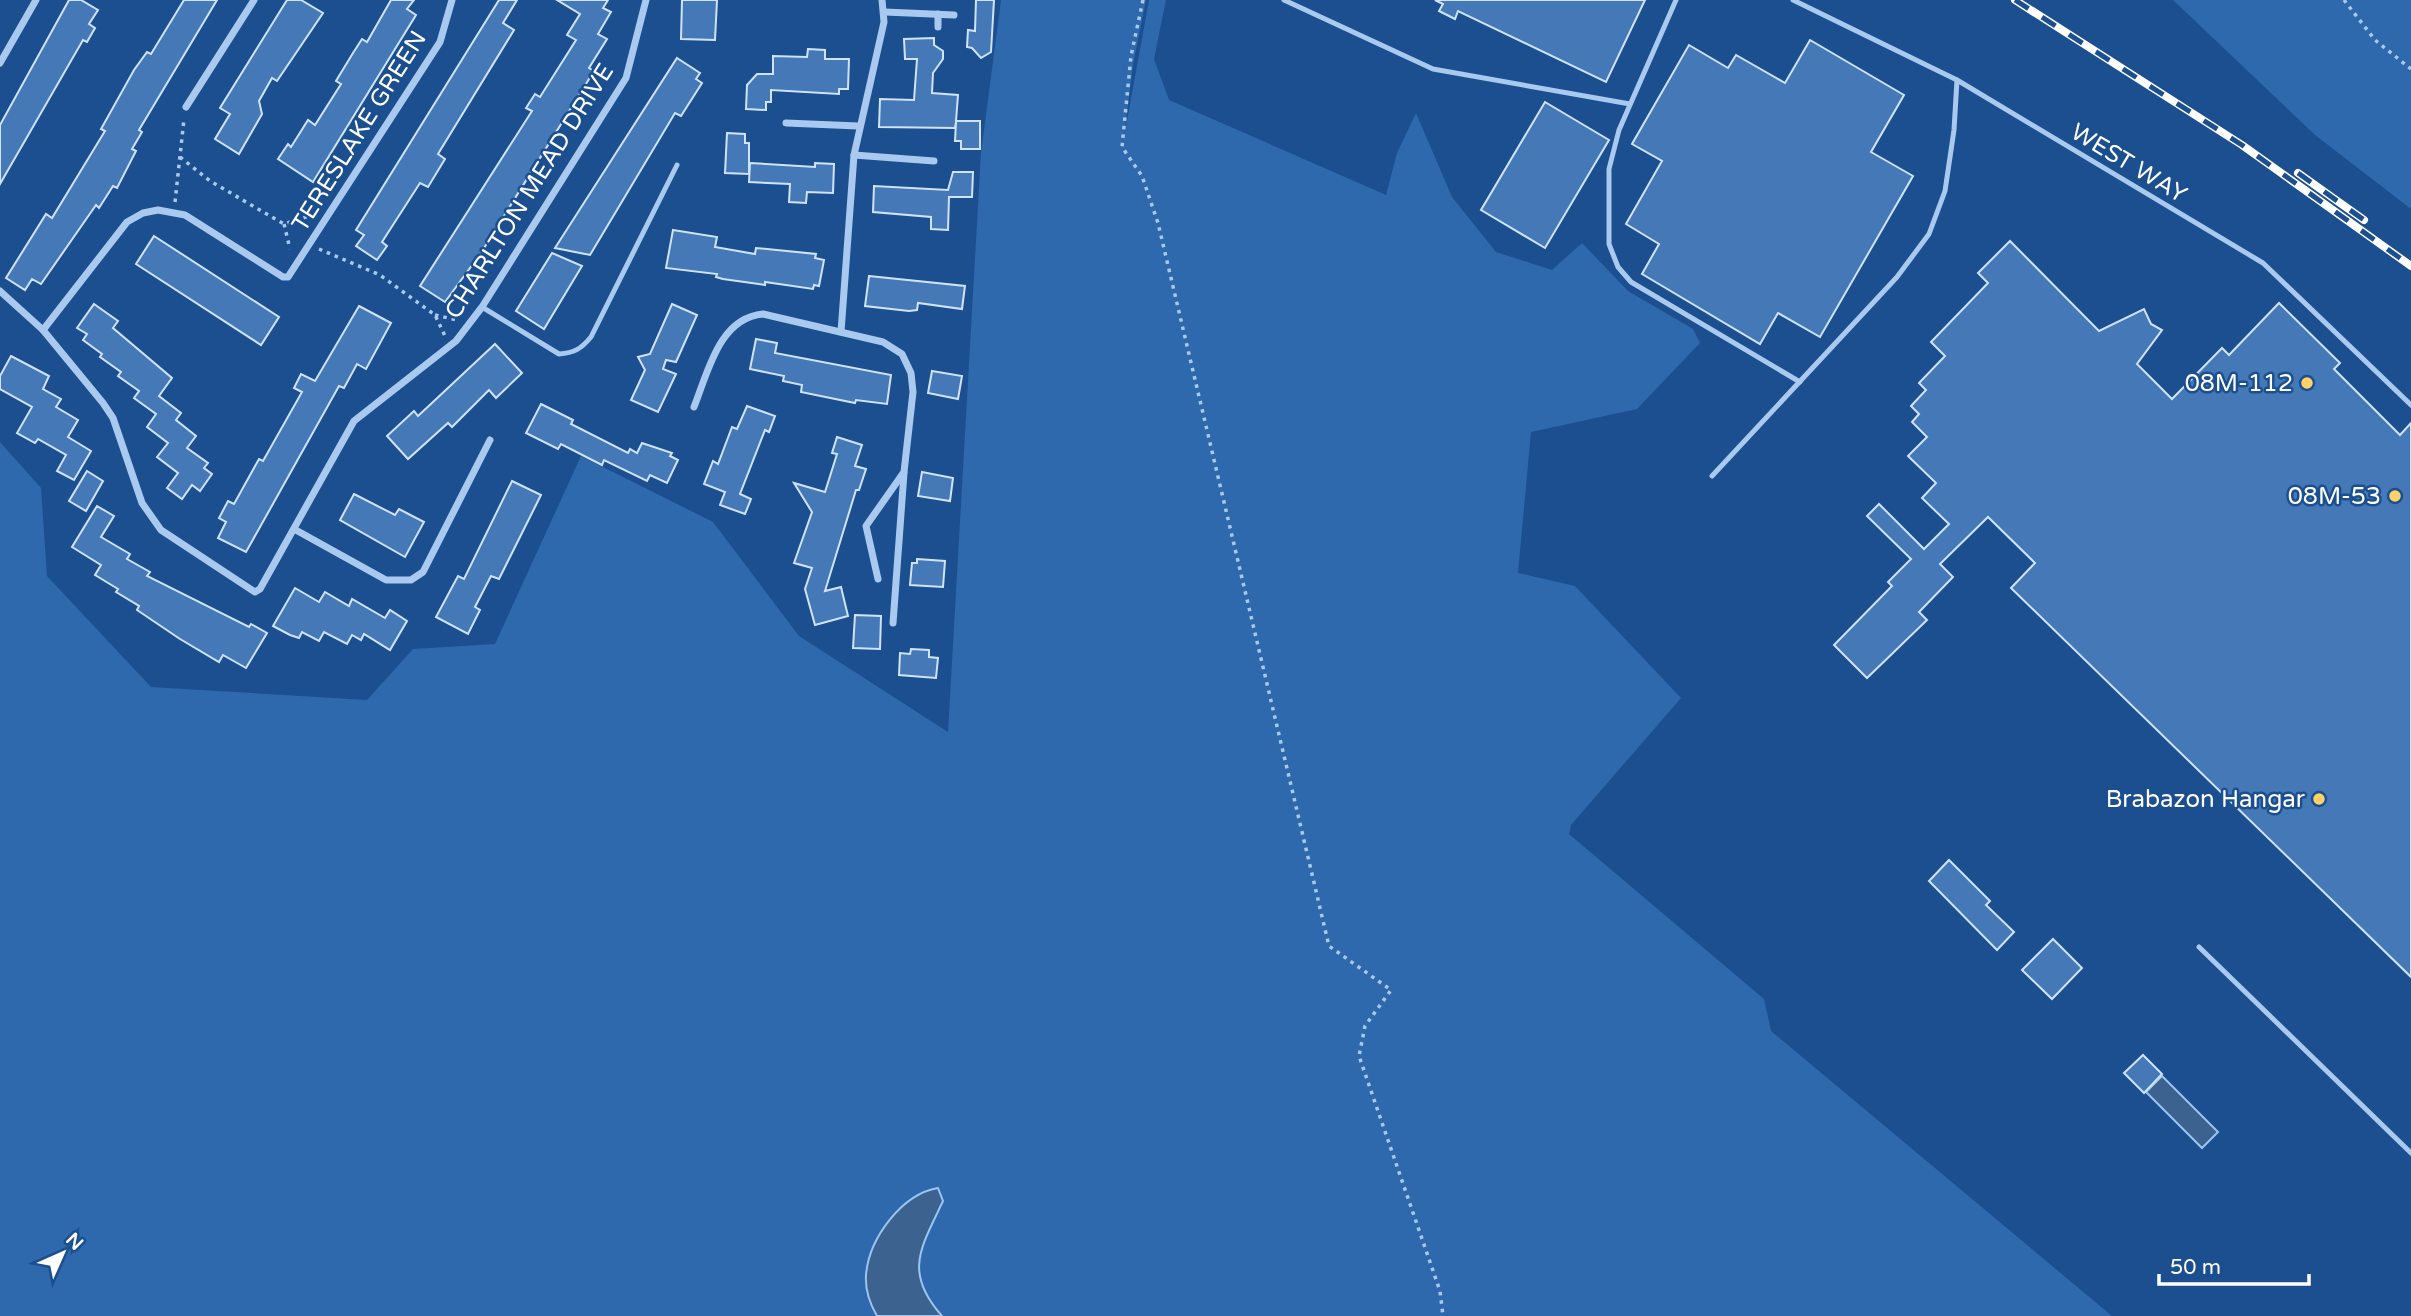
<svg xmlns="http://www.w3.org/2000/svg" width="2411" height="1316" font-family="'Varela Round',sans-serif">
<rect width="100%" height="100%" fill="#1b4f8f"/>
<g fill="#2e69ad">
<path d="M1001 0H1146L1133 65 1124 137 1149 0H1166L1154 59 1169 100 1386 195 1397 153 1416 113 1452 197 1496 252 1552 270 1582 243 1628 291 1693 329 1700 343 1637 409 1531 432 1518 573 1575 586 1681 698 1571 825 1569 834 1764 999 1771 1031 2112 1316H0V442L41 488 47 576 151 687 367 700 413 649 495 644 581 456 713 522 799 636 948 732 981 153Z"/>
<path d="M2173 0H2411V209L2315 135Z"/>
</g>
<g fill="#3c6290" stroke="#9cc4f0" stroke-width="2">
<path d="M2162 1076 2218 1132 2202 1148 2146 1092Z"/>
<path d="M938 1188 943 1201C921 1248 903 1272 942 1316H877C870 1304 865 1289 866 1275 869 1238 902 1194 938 1188Z"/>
</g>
<g fill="#4478b7" stroke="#cfe3fa" stroke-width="2">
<path d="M69 0H81L98 10 89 24 95 28 87 42 83 40 0 184V125Z"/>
<path d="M184 0H217L139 130 142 132 132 149 136 151 117 188 113 186 99 208 96 205 41 284 32 279 25 290 6 278 46 214 52 218 105 131 101 129 134 70 147 52 151 54Z"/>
<path d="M287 0H301L323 13 277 81 272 78 259 101 262 114 239 154 215 139 230 114 220 108Z"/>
<path d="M391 0H414L407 9 416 15 313 182 278 159 288 144 291 147 308 120 315 125 341 84 336 81 353 53 362 39 367 42Z"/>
<path d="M499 0H517L503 23 514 30 438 154 445 159 428 187 420 183 382 242 387 246 377 260 356 246 364 235 356 230Z"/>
<path d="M557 0H608L603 8 611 12 598 34 607 39 589 68 594 71 481 253 445 302 420 286 532 111 526 108 535 94 540 97 576 40 567 35 580 14Z"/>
<path d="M682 0H717L715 40 681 39Z"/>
<path d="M976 0H994L991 52 981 58 972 48 967 47 968 30 975 31Z"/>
<path d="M1435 0H1645L1606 82 1458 11 1455 19 1439 11 1443 4Z"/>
<path d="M934 38V45L943 51V59L933 73 932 93 958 95 956 121H980V149H961V141H955L956 122 955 128 879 127 880 99 914 100 917 59H905L904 39Z"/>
<path d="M1810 40 1904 95 1871 152 1913 176 1820 337 1778 313 1760 344 1642 274 1659 244 1626 224 1662 161 1632 144 1689 45 1728 68 1736 55 1785 83Z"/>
<path d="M808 49 825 50V59H849L848 89H839V94L771 90V102H766V110L746 109 747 85 757 74H773V56L807 57Z"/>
<path d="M677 58 700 73 696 79 702 83 681 116 675 113 590 255 555 248Z"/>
<path d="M1545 102 1609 140 1545 248 1481 210Z"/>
<path d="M727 133 745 134V143H749V174L725 173Z"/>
<path d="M750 163 815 167V163L834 164 833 193 807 192 806 203 789 202 790 184 749 182Z"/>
<path d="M953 172H973L972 197H949L948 230 931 229V217L873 212 874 186 948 190Z"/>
<path d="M673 230 717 237 715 247 755 254 756 248 816 254 815 258 824 260 819 286 814 285 813 289 765 282V285L723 279 716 277 717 274 666 268Z"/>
<path d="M154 236 279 317 261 345 136 264Z"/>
<path d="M2010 241 2099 331 2144 309 2151 324 2162 330 2137 364 2172 399 2222 348 2229 355 2279 303 2340 363 2334 369 2400 435 2411 423V977L2011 588 2035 563 1988 517 1940 564 1953 577 1919 612 1927 620 1867 678 1834 645 1892 586 1888 582 1911 559 1867 516 1879 504 1924 549 1949 524 1922 498 1936 483 1908 456 1927 437 1912 422 1919 414 1911 406 1926 390 1919 383 1945 356 1931 342 1988 283 1978 273Z"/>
<path d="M552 253 582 266 544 329 516 311Z"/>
<path d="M869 276 965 286 962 309 918 303 917 310 909 311 865 306Z"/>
<path d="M94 304 118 321 113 328 172 378 159 396 181 413 176 420 196 436 187 448 208 463 204 468 212 474 200 491 192 485 182 499 167 488 178 473 157 457 168 443 147 427 156 414 134 398 139 391 118 376 121 372 100 357 102 354 83 340 87 334 77 328Z"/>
<path d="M672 304 697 315 676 362 666 360 663 369 676 374 658 412 631 400 645 370 638 357 650 354Z"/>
<path d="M359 306 391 323 366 369 357 364 344 388 339 386 246 552 218 538 226 522 219 518 228 501 234 504 259 459 263 461 302 392 294 388 301 374 315 381Z"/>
<path d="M756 339 777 343 775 353 891 375 887 404 856 400 855 403 801 392 802 385 783 381 784 376 750 369Z"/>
<path d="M495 344 522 373 496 398 489 390 452 427 448 423 408 459 387 436 414 411 418 416Z"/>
<path d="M11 356 49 376 43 389 61 399 56 407 78 420 68 437 91 451 74 480 57 471 66 455 38 439 35 443 17 433 32 407 0 389V376Z"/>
<path d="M932 371 962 376 958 399 928 393Z"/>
<path d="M541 404 573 420 571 424 628 453 630 449 637 453 642 443 672 453 670 456 678 460 667 483 650 475 647 481 604 460 602 465 561 444 558 449 526 433Z"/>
<path d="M747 406 775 416 769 432 765 430 740 494 751 499 745 514 720 505 725 492 704 484 713 461 718 464 732 427 737 429Z"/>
<path d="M837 437 862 445 855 466 866 469 859 490H856L825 591 841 587 848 616 815 625 805 589 812 568 794 563 812 512 794 483 825 492 837 454 832 453Z"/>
<path d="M87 471 103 481 86 511 69 501Z"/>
<path d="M922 472 953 478 950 501 918 496Z"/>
<path d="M512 481 541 495 499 579 491 576 475 607 480 610 468 634 436 617 458 576 464 579Z"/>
<path d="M354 494 395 515 399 509 424 522 405 557 340 520Z"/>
<path d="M97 506 114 516 101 537 130 554 127 559 150 572 147 576 249 627 251 624 267 633 246 668 223 655 219 662 180 639 137 610 139 606 116 592 118 589 95 575 101 565 72 547Z"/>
<path d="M917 559 945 561 943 587 910 585 912 563H917Z"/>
<path d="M295 588 319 602 325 592 349 606 352 599 385 618 390 610 407 621 390 650 364 634 361 640 352 635 347 644 324 632 319 641 302 632 299 638 290 635 273 626Z"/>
<path d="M855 615 881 616 880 649 853 648Z"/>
<path d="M911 649 929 650V657L938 658 936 678 899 675 900 653 910 654Z"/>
<path d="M1949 860 1990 901 1986 905 2014 932 1997 950 1929 881Z"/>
<path d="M2053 939 2082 968 2052 999 2022 970Z"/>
<path d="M2143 1055 2162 1074 2144 1093 2124 1073Z"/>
</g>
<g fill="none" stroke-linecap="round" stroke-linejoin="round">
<g stroke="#a9c9ee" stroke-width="3.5" stroke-dasharray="3.5 5" stroke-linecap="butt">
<path d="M1143 0 1131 56 1122 147 1142 176 1158 223 1329 946 1391 990 1365 1026 1359 1056 1440 1291 1443 1316"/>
<path d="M2344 0 2375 40 2411 69"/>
<path d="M180 157 210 181 284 224 312 215"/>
<path d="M175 202 184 119"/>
<path d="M284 224 290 249"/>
<path d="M319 249 380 275 435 315 445 336"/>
<path d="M435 315 457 320"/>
</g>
<g stroke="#a9c9ee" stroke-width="5">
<path d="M1284 0 1433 69 1630 104"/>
<path d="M1676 0 1619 130 1609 169V244L1618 267 1631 282 1800 382"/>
<path d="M1793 0 1957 80 2263 263 2411 405"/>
<path d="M482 307 559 354C574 353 581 349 591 337L677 165"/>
<path d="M1712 476 1897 277 1929 234 1945 191 1954 130 1957 80"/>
<path d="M2199 947 2411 1153"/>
</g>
<g stroke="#a9c9ee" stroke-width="7">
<path d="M885 12 954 15"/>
<path d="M938 27V14"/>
<path d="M0 63 36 0"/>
<path d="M186 107 254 0"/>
<path d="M786 123 858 126"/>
<path d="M854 155 934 161"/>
<path d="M0 291 43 330 103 403 113 418 142 503 161 530 255 592 260 589 354 421 456 341 482 307 626 78 646 0"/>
<path d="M43 330 127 222 143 213 158 210 185 215 283 277H288L440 42 452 0"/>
<path d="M841 332 854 155 884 22 882 0"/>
<path d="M694 407C708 372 719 318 763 314L883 342 902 354 911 373 913 392 904 472 866 526 878 579"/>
<path d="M294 529 386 580H411L423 572 490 440"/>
<path d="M893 623 904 473"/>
</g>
<defs>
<g id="rail">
<path d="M2015 0 2242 145 2411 266"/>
<path d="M2298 173 2364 220"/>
</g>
</defs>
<use href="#rail" stroke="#fff" stroke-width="8"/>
<use href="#rail" stroke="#1b4f8f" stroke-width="5" stroke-dasharray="16" stroke-linecap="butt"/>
</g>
<g fill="#ffd166" stroke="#1b4f8f" stroke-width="2.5">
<circle cx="2307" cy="383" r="7"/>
<circle cx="2395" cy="496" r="7"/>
<circle cx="2319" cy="799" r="7"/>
</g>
<g text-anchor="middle" stroke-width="5" stroke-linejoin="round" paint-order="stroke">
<g font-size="24" fill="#fff" stroke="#1b4f8f">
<text transform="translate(359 131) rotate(-58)" y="8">TERESLAKE GREEN</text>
<text transform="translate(2129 163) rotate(31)" y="8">WEST WAY</text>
<text transform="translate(529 191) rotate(-58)" y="8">CHARLTON MEAD DRIVE</text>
</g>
<g font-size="24" fill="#fff" stroke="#1b4f8f" text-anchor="end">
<text x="2293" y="391">08M-112</text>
<text x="2381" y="504">08M-53</text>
<text x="2305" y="807">Brabazon Hangar</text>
</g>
</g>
<g transform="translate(63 1253) rotate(45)" stroke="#1b4f8f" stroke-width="5" paint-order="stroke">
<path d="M0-5L12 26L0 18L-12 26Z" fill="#ffffff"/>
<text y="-10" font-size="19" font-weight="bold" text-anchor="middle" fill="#ffffff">N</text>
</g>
<path d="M2159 1274v10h150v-10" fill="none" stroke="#ffffff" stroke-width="3.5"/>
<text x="2170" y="1274" font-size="21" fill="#ffffff" stroke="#1b4f8f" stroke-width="5" paint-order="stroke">50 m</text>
</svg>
